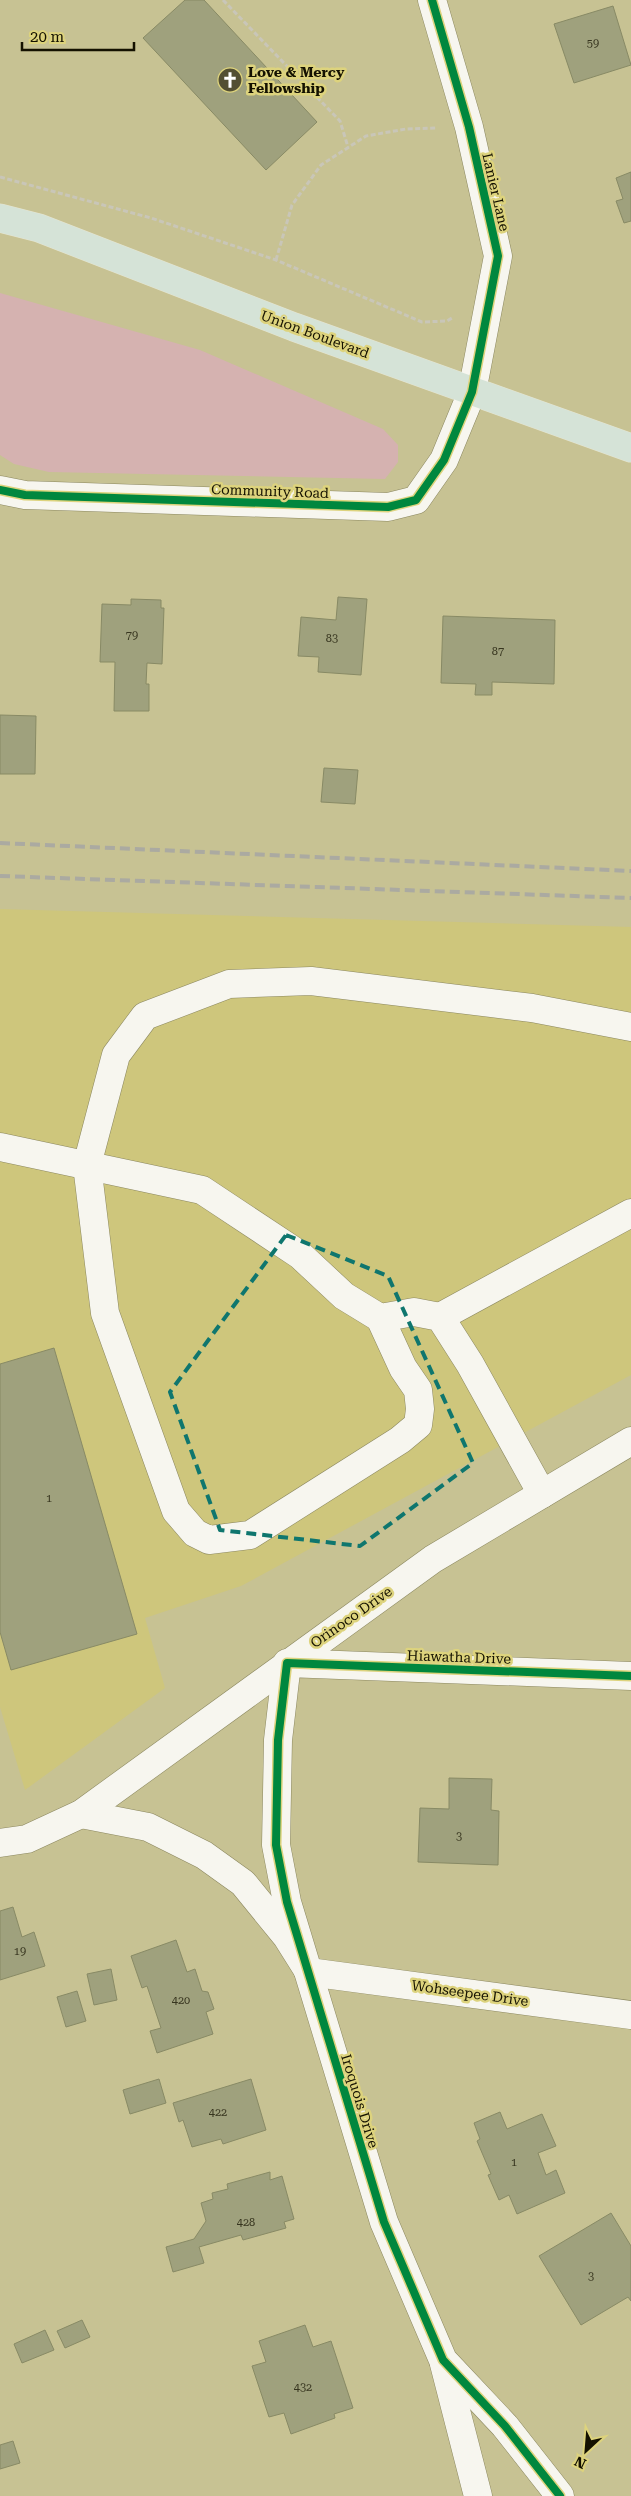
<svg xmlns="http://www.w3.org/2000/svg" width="631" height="2496" font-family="'Roboto Serif',serif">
<rect width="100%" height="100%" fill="#c7c293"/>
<path fill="#cec67c" d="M0 909 631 927V1375L241 1586 145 1618 165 1688 25 1790 0 1707Z"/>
<path fill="#d5b2b0" d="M0 293 200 350 383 429 398 445V462L385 479 49 472 14 464 0 455Z"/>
<g fill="#9fa17d" stroke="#888a65">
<path d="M185 0H204L317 122 266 170 143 38Z"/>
<path d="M613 6 631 65 574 83 554 24Z"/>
<path d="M631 172V221L624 223 616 201 623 199 616 178Z"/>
<path d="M338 597 367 599 361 675 318 672 319 657 298 656 301 617 336 620Z"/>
<path d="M131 599 161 600V608H164L162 664 147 663 146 684H149V711H114L115 662H100L102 604 131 605Z"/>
<path d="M443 616 555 620 554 684 492 682V695H475L476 684 441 683Z"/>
<path d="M0 715 36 716 35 774H0Z"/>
<path d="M324 768 358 770 355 804 321 802Z"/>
<path d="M54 1348 137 1634 11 1670 0 1632V1364Z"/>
<path d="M449 1778 492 1779 491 1810 499 1811 498 1865 418 1862 420 1808 449 1809Z"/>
<path d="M13 1907 22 1937 34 1932 45 1966 0 1980V1911Z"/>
<path d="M176 1940 187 1972 195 1969 202 1991 208 1992 214 2009 206 2012 213 2034 157 2053 150 2031 161 2028 147 1986 142 1988 131 1956Z"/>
<path d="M111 1969 117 2000 94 2005 87 1974Z"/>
<path d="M77 1991 86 2021 66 2027 57 1997Z"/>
<path d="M159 2079 166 2103 130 2114 123 2090Z"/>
<path d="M251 2079 266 2130 223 2144 221 2139 192 2147 183 2120 179 2122 173 2103Z"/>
<path d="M500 2112 507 2129 542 2114 556 2146 538 2153 546 2175 556 2170 565 2193 517 2214 509 2195 499 2200 488 2175 491 2174 477 2141 480 2139 474 2123Z"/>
<path d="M270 2172V2180L282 2176 294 2219 284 2222 286 2228 243 2240 241 2235 199 2247 204 2263 173 2272 166 2247 194 2239 206 2221 201 2203 213 2199 212 2193 228 2189 227 2184Z"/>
<path d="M611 2213 631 2246V2301L628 2297 581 2325 539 2256Z"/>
<path d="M82 2320 90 2337 65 2348 57 2331Z"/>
<path d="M305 2325 313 2347 331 2341 353 2408 334 2414 335 2418 291 2434 284 2413 269 2417 252 2366 266 2362 259 2341Z"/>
<path d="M45 2330 54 2350 22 2363 14 2344Z"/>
<path d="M13 2441 20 2463 0 2469V2445Z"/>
</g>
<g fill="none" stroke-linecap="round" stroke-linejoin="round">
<defs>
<g id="minor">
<path d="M0 490 25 495 388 507 416 500 444 460 472 392 498 256 469 127 432 0"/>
<path d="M0 1147 202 1190 300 1255 344 1296 380 1318 414 1312 440 1317 470 1364 542 1494"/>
<path d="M440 1317 631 1213"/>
<path d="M380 1318 403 1368 418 1390 420 1409 418 1425 400 1440 250 1535 209 1540 195 1533 176 1511 105 1313 87 1165 116 1055 145 1016 229 984 311 981 532 1008 631 1027"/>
<path d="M81 1814 148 1827 204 1855 243 1883 287 1937 309 1972 631 2015"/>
<path d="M0 1843 27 1839 81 1814 433 1559 631 1441"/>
<path d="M444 2364 478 2496"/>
<path d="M560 2496 505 2426 443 2360 384 2222 287 1902 276 1845 278 1740 287 1663 631 1676"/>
</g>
<path id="major" d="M0 218 39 228 294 327 631 448"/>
</defs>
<use href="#minor" stroke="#8b875f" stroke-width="29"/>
<use href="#major" stroke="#e6e4ce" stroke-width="29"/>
<g stroke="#c9c6b8" stroke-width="3" stroke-dasharray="5 2.5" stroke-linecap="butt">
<path d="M223 0 340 121 348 147"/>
<path d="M0 177 151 218 276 260 422 322 447 321 452 318"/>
<path d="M276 260 292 205 321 165 366 136 406 129 436 128"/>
</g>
<use href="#minor" stroke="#f7f6ef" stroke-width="28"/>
<use href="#major" stroke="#d5e3d7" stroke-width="28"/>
<g stroke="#abaaa1" stroke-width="4" stroke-dasharray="10 5" stroke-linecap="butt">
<path d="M0 843 631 871"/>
<path d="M0 876 631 898"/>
</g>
<defs>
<g id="cycleway">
<path d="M0 490 25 495 388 507 416 500 444 460 472 392 498 256 469 127 432 0"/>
<path d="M560 2496 505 2426 443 2360 384 2222 287 1902 276 1845 278 1740 287 1663 631 1676"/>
</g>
</defs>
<use href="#cycleway" stroke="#ddd37d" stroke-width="11"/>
<use href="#cycleway" stroke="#00873e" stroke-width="8"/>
</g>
<path fill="none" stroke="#0f766e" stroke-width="4" stroke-dasharray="10 6" stroke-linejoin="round" d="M286 1235 388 1276 473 1463 360 1546 220 1530 170 1392Z"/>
<defs>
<symbol id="church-disc" viewBox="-11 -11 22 22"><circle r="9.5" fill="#534f33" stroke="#ddd37d"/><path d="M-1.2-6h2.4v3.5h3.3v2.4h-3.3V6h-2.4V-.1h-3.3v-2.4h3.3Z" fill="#fff"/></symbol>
</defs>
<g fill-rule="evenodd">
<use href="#church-disc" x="216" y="66" width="28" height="28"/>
</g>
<g text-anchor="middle" stroke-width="5" stroke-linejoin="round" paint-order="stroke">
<g font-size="11" fill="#37351f">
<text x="593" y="47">59</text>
<text x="132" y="639">79</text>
<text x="332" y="642">83</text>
<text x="498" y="655">87</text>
<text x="49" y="1502">1</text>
<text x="459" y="1840">3</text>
<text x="20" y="1955">19</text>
<text x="181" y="2004">420</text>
<text x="218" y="2116">422</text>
<text x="514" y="2166">1</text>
<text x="246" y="2226">428</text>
<text x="591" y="2280">3</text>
<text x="303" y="2391">432</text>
</g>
<g font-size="14" font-weight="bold" fill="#141100" stroke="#ddd37d" text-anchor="start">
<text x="248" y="77">Love &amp; Mercy<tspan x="248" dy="16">Fellowship</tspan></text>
</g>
<g font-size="14" fill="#141100" stroke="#ddd37d">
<text transform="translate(496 192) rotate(77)" y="5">Lanier Lane</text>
<text transform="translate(315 334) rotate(20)" y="5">Union Boulevard</text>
<text transform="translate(270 491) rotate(2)" y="5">Community Road</text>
<text transform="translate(351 1617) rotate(-35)" y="5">Orinoco Drive</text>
<text transform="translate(459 1657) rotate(2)" y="5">Hiawatha Drive</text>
<text transform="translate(470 1993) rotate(8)" y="5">Wohseepee Drive</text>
<text transform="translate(360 2101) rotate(73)" y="5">Iroquois Drive</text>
</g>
</g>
<g transform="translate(586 2451) rotate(206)" stroke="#ddd37d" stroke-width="4" paint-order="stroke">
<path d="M0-4L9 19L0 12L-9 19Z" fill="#141100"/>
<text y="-8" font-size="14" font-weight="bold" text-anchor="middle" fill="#141100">N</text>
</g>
<path d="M22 42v8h112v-8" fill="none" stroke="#141100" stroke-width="2.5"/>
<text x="30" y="42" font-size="15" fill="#141100" stroke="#ddd37d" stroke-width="4" paint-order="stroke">20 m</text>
</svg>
